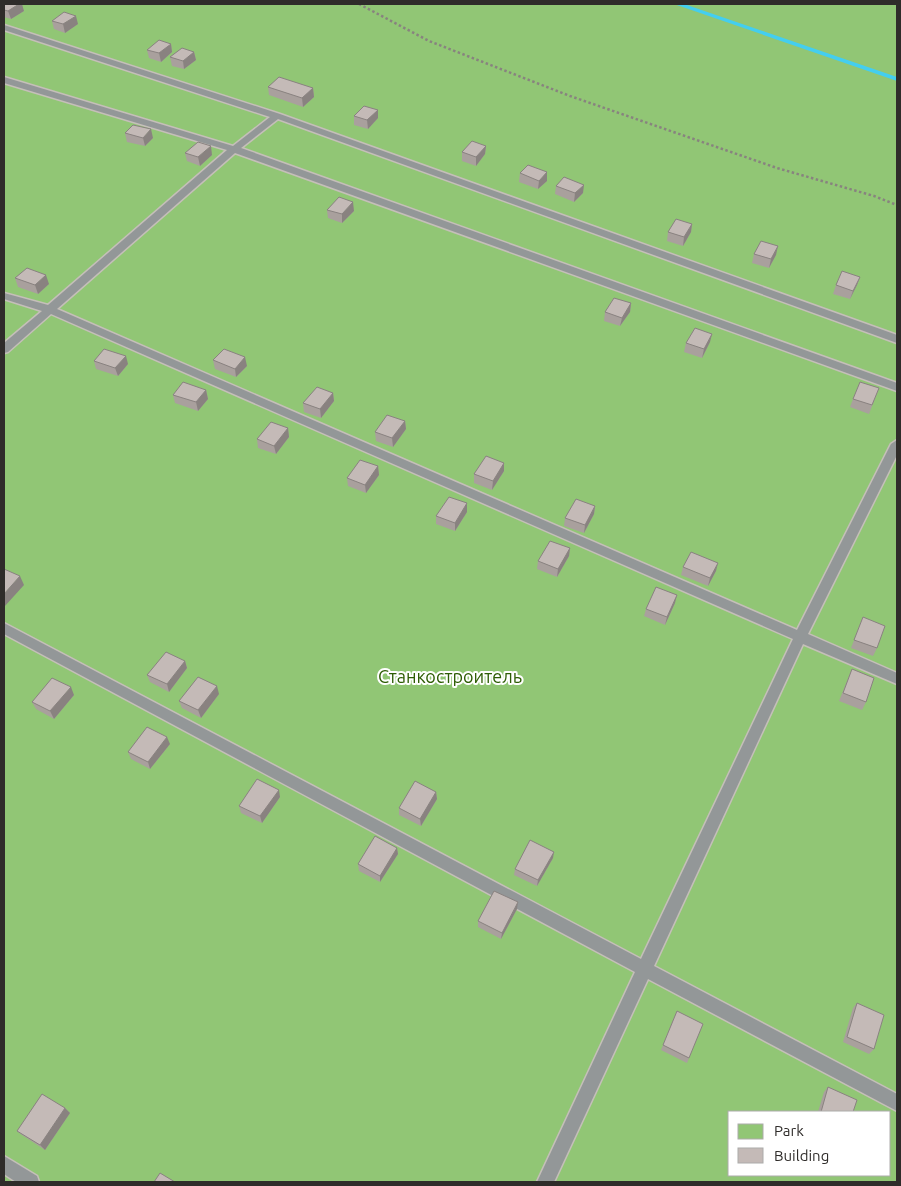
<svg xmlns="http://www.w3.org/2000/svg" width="901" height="1186" font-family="Ubuntu,sans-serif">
<rect width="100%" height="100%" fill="#ebe4dd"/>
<path fill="#91c675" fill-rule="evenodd" d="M4 4H897V1182H4ZM730 1112H890V1175H730Z"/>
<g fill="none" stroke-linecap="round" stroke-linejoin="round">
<path fill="#44ceef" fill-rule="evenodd" d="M674 4H684L897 77V81Z"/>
<defs>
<g id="service">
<path d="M4 25 280 114 897 335V343L278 119 241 148 897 383V391L235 153 57 309 797 630 891 444 897 440V455L808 634 897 673V684L803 644 654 966 897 1094V1111L648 979 554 1182H537L635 972 4 634V623L641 959 793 639 51 314 8 352 4 353V343L42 311 4 299V293L48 305 227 150 4 83V77L233 146 270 117 4 30Z"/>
<path d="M4 1156 37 1176 39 1182H16L4 1174Z"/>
</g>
</defs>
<use href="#service" stroke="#c5bfb9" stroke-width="3"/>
<path stroke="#88837f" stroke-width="2.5" stroke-dasharray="2.5 2.5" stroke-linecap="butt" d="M359 4 429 41 570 96 777 168 874 196 897 205"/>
<use href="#service" fill="#939798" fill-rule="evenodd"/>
</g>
<g fill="#a9a09d">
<path d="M4 4 24 11 11 19 4 17Z"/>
<path d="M52 21 78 24 65 33 54 29Z"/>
<path d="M171 44 172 52 161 62 149 58 147 50Z"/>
<path d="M194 52 196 60 184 69 172 66 170 57Z"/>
<path d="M268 87 313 88 314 97 303 107 269 95Z"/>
<path d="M378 110V118L368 129 354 125V116Z"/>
<path d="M125 133 153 138 145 146 127 142Z"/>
<path d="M486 146 485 154 476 166 462 161V152Z"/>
<path d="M185 153 212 155 200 166 187 161Z"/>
<path d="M520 173 547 181 538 189 519 182Z"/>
<path d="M556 186 583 193 574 202 555 194Z"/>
<path d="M327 210 354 211 342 223 328 218Z"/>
<path d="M692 224 691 232 683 246 667 241 668 232Z"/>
<path d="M754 254 776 255 769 268 752 263Z"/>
<path d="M860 277 857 285 850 299 833 294 836 285Z"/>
<path d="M15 278 49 284 38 294 18 287Z"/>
<path d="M631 303 630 312 620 326 604 321 605 312Z"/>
<path d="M710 342 702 358 684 352 686 343Z"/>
<path d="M213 360 247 366 236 377 215 369Z"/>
<path d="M94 361 128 364 118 376 96 369Z"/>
<path d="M879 388 869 414 850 407 853 399Z"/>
<path d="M206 390 208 399 198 411 175 403 173 395Z"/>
<path d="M333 393 334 401 321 418 304 412 303 403Z"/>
<path d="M405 421 406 429 393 447 376 441 375 432Z"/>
<path d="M288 428 289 437 276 454 258 448 257 439Z"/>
<path d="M504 463V471L492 490 474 483V474Z"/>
<path d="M378 466 379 475 366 493 348 486 347 478Z"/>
<path d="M467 503V512L455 531 436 524V516Z"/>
<path d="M595 506 594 514 584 533 564 526 565 518Z"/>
<path d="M570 548 569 556 557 577 537 569 538 561Z"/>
<path d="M683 567 716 571 708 586 681 575Z"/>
<path d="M675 603 665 625 644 616 646 609Z"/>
<path d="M863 617 877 648 873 656 851 648Z"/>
<path d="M185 661 187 668 169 692 150 682 147 675Z"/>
<path d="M852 669 866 702 862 710 839 701Z"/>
<path d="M219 694 201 718 182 708 179 701Z"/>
<path d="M74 695 54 719 36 709 32 702Z"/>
<path d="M170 744 150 769 131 759 128 752Z"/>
<path d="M436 792 437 799 421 826 399 815V808Z"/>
<path d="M280 797 262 823 241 813 239 806Z"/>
<path d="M397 848 398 854 380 882 359 871 358 864Z"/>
<path d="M553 858 537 886 514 875 515 869Z"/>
<path d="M517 909 501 939 478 927V921Z"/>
<path d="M857 1003 874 1049 869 1054 843 1042 853 1008Z"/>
<path d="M677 1011 689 1058 687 1063 661 1050Z"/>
<path d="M828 1087 853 1112H818L824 1092Z"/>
<path d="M65 1108 70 1113 45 1150 22 1135 17 1131Z"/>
</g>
<g fill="#898280">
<path d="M19 4H22L24 11 11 19 8 11Z"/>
<path d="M76 16 78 24 65 33 63 24Z"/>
<path d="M171 44 172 52 161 62 159 53Z"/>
<path d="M194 52 196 60 184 69 183 61Z"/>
<path d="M313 88 314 97 303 107 302 98Z"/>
<path d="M378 110V118L368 129 367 120Z"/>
<path d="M151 129 153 138 145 146 143 138Z"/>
<path d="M211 146 212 155 200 166 198 157Z"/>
<path d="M486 146 485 154 476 166V157Z"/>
<path d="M547 172V181L538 189 539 181Z"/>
<path d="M584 185 583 193 574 202 575 193Z"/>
<path d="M353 202 354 211 342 223V214Z"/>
<path d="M692 224 691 232 683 246 684 237Z"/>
<path d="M778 246 776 255 769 268 771 259Z"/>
<path d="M46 275 49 284 38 294 35 285Z"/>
<path d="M860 277 857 285 850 299 853 291Z"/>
<path d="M631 303 630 312 620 326 622 318Z"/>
<path d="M712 334 710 342 702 358 704 349Z"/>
<path d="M126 356 128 364 118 376 115 368Z"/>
<path d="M245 357 247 366 236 377 235 369Z"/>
<path d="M206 390 208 399 198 411 196 402Z"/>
<path d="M333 393 334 401 321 418 320 409Z"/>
<path d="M405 421 406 429 393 447 392 438Z"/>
<path d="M288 428 289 437 276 454 274 446Z"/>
<path d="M504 463V471L492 490 493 481Z"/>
<path d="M378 466 379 475 366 493 365 485Z"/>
<path d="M467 503V512L455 531V523Z"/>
<path d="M595 506 594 514 584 533 585 525Z"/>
<path d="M570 548 569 556 557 577 558 569Z"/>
<path d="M718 563 716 571 708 586 710 578Z"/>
<path d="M20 576 24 585 5 606 4 604V594Z"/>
<path d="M677 595 675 603 665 625 667 617Z"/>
<path d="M185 661 187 668 169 692 167 684Z"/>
<path d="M217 686 219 694 201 718 198 710Z"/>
<path d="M71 687 74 695 54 719 50 711Z"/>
<path d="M167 737 170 744 150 769 148 762Z"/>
<path d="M279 790 280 797 262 823 260 816Z"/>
<path d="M436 792 437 799 421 826 420 819Z"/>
<path d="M397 848 398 854 380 882V876Z"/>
<path d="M554 852 553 858 537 886 538 880Z"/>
<path d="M518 902 517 909 501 939 502 933Z"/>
<path d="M65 1108 70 1113 45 1150 40 1145Z"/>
</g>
<g fill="#c4bab7" stroke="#898280">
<path d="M4 4H19L8 11 4 10Z"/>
<path d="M64 12 76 16 63 24 52 21Z"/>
<path d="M159 40 171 44 159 53 147 50Z"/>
<path d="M182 48 194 52 183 61 170 57Z"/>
<path d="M279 77 313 88 302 98 268 87Z"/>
<path d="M364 106 378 110 367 120 354 116Z"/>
<path d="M133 125 151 129 143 138 125 133Z"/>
<path d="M472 141 486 146 476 157 462 152Z"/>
<path d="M198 142 211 146 198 157 185 153Z"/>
<path d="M528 165 547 172 539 181 520 173Z"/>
<path d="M564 177 584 185 575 193 556 186Z"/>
<path d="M339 197 353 202 342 214 327 210Z"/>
<path d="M676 219 692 224 684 237 668 232Z"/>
<path d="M761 241 778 246 771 259 754 254Z"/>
<path d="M27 268 46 275 35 285 15 278Z"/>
<path d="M842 271 860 277 853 291 836 285Z"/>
<path d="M614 298 631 303 622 318 605 312Z"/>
<path d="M695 328 712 334 704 349 686 343Z"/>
<path d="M104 349 126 356 115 368 94 361Z"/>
<path d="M224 349 245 357 235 369 213 360Z"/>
<path d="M183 382 206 390 196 402 173 395Z"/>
<path d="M860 382 879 388 872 405 853 399Z"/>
<path d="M317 387 333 393 320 409 303 403Z"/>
<path d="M387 415 405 421 392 438 375 432Z"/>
<path d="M271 422 288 428 274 446 257 439Z"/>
<path d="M486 456 504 463 493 481 474 474Z"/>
<path d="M360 460 378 466 365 485 347 478Z"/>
<path d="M449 497 467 503 455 523 436 516Z"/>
<path d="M576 499 595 506 585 525 565 518Z"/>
<path d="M550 541 570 548 558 569 538 561Z"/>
<path d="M691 552 718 563 710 578 683 567Z"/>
<path d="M4 569 20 576 4 594Z"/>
<path d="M656 587 677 595 667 617 646 609Z"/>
<path d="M863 617 885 626 877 648 854 640Z"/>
<path d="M166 652 185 661 167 684 147 675Z"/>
<path d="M852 669 874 678 866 702 843 693Z"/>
<path d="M198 677 217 686 198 710 179 701Z"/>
<path d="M52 678 71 687 50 711 32 702Z"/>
<path d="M147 727 167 737 148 762 128 752Z"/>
<path d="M257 779 279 790 260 816 239 806Z"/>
<path d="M415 781 436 792 420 819 399 808Z"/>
<path d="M375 836 397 848 380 876 358 864Z"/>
<path d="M530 840 554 852 538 880 515 869Z"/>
<path d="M494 891 518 902 502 933 478 921Z"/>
<path d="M857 1003 884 1015 874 1049 847 1037Z"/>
<path d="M677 1011 703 1024 689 1058 663 1045Z"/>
<path d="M828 1087 857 1100 853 1112H821Z"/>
<path d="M42 1094 65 1108 40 1145 17 1131Z"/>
<path d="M160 1173 175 1182H154Z"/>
</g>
<g text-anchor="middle" stroke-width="4" stroke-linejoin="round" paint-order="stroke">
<g font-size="18" fill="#2d5d04" stroke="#fff">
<text x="450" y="683">Станкостроитель</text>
</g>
</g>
<rect width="901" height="1186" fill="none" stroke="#2f2c2a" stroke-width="10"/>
<rect x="728" y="1111" width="162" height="65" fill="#ffffff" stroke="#acabaa"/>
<rect x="738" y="1124" width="25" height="15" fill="#91c675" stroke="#acabaa"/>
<text x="774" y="1136" font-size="15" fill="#2f2c2a">Park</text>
<rect x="738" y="1148" width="25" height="15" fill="#c4bab7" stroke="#acabaa"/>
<text x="774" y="1161" font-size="15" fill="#2f2c2a">Building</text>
</svg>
